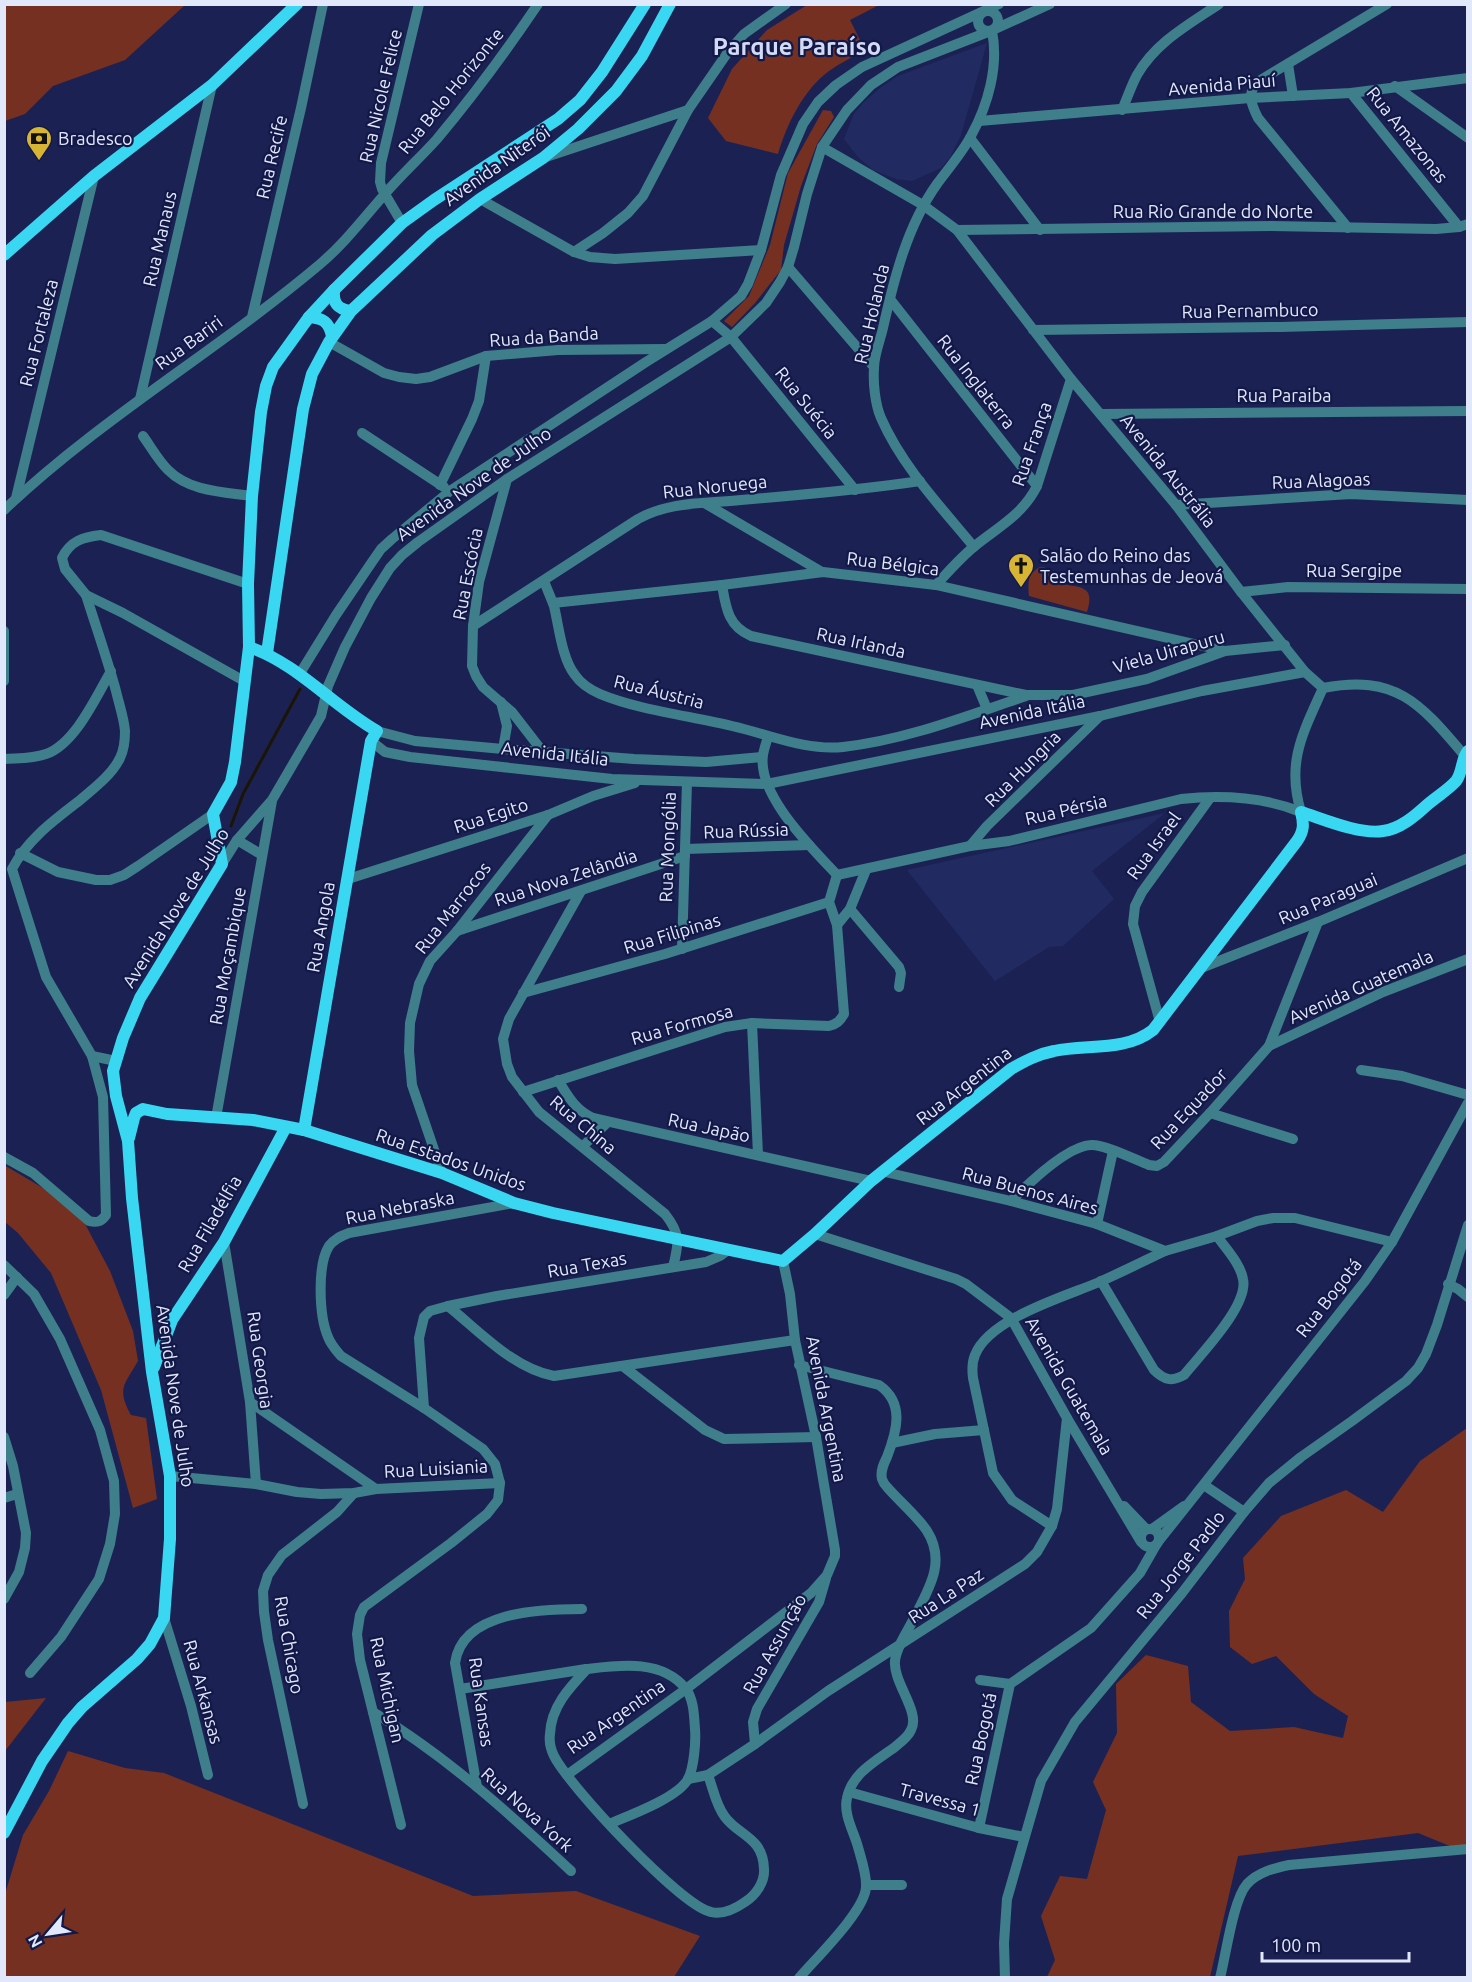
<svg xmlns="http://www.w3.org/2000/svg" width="1472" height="1982" font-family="Ubuntu,sans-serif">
<rect width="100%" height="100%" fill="#1b2253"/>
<g fill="#222a62">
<path d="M987 43 961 135 951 156 941 168 912 181 896 179 873 170 858 157 844 139 854 114 863 103 880 88 898 76Z"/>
<path d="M1165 813 1092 871 1114 899 1063 946 1049 947 995 981 907 870Z"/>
</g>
<g fill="#763022">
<path d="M4 5 5 4 185 5 125 60 53 86 25 114 5 121Z"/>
<path d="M807 5H879L850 20 865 50C853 57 840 63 829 71 803 90 787 124 778 154L726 141 708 118 732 69 767 30Z"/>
<path d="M823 110 831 111 834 117 817 144 801 186 784 245 781 270 755 303 732 327 724 321 749 296 770 245 788 173Z"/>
<path d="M1040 567H1044L1050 571 1058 583C1079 588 1096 584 1087 612L1029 596C1028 583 1027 574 1040 567Z"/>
<path d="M4 1165 48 1191 84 1222 110 1271 133 1331 138 1361C125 1384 116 1388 131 1415L146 1418 157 1499 133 1508 101 1390 51 1273 18 1233 5 1222Z"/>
<path d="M1467 1428V1853L1418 1833 1238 1856 1210 1977H1047L1055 1960 1041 1916 1060 1876 1087 1879 1106 1810 1093 1782 1117 1733 1116 1684 1146 1655 1188 1666 1191 1702 1230 1731 1294 1727 1343 1738 1348 1716 1314 1694 1276 1656 1252 1664 1230 1647 1229 1611 1245 1579 1243 1558 1281 1516 1346 1490 1383 1512 1420 1461Z"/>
<path d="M46 1698 5 1751V1702Z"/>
<path d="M68 1751 125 1768 164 1773 473 1896 576 1891 700 1936 674 1977H5V1894L23 1835 49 1791Z"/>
</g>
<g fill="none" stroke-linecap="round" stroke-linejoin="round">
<path stroke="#1a1505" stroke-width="3" d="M231 826 243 794 300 689"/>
<g stroke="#3f7f8c" stroke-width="10">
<circle cx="988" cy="21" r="10"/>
<path d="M995 29 1050 4"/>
<path d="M1288 64 1293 96"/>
<path d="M1395 86 1468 138"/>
<path d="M1351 93 1459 227"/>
<path d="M1122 110C1127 99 1131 86 1137 75 1156 42 1188 25 1219 4"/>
<path d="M979 121 1250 98 1351 93 1468 78"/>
<path d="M970 138 1040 230"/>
<path d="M822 147 923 205 957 230 1071 379 1176 505 1241 592 1305 672 1323 688"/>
<path d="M546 157 688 110"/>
<path d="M480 199 574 252 590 257 615 259 761 250"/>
<path d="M402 223 382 189 380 182 381 163 419 4"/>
<path d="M1348 228 1258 118C1251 104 1246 92 1259 81L1387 4"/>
<path d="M957 230 1271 226 1436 229 1459 227 1468 224"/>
<path d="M574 252 603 233 628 213 643 196 688 110 728 52 744 34 786 4"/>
<path d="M788 267 874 367"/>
<path d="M890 299 1037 486"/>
<path d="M252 317 301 108 323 4"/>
<path d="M712 321 731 337 855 490"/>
<path d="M1033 330 1280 327 1468 322"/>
<path d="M329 342 384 373 399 377 416 379 430 377 486 356 558 350 666 349"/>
<path d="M140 399 212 85"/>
<path d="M1102 414 1468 411"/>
<path d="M362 433 444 487"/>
<path d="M143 436C151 447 158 460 168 470 190 492 224 492 252 496"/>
<path d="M507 479 479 582 473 626 472 666 476 676 483 687 512 712 543 752"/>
<path d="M440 485 472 419 479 401 486 356"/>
<path d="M16 498 94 176"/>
<path d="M706 504 822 572"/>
<path d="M1176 505 1351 494 1468 500"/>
<path d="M4 510C101 418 218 350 319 265 344 244 363 219 384 195 401 175 420 158 437 139 473 96 507 50 538 4"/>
<path d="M974 547C941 507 902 466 881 418 875 404 873 383 874 368 874 355 880 341 883 328 894 279 907 226 937 184 948 169 962 153 971 136 988 105 999 66 992 31"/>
<path d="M544 581C547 589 551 598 554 606 559 627 562 659 575 675 581 684 591 690 600 694 638 710 691 716 732 726 768 734 805 751 843 747 906 740 966 716 1026 696"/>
<path d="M722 585C726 608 728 626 751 636L1026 695H1073L1147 679 1225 651 1285 645"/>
<path d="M936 585C949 571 961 557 976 545 1000 526 1023 514 1037 486L1071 379"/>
<path d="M1241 592 1288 587 1468 589"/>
<path d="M553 603 722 585 823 572 936 585 1225 651"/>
<path d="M473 626 638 519C670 501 705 504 741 500 801 495 861 490 920 481"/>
<path d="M4 631V681"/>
<path d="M299 675 336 615 372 562 381 549 392 539 450 491 646 362 712 321 741 296 748 284 761 250 781 175 803 124 818 102 836 85 862 67 999 4"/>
<path d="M244 681 123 613 86 595 65 569 62 558C70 541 83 537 101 535L248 584"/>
<path d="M977 685 987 709"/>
<path d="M1323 688C1396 674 1420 703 1464 755"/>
<path d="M501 702 507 726 503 749"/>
<path d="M377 731 415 741 503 749 634 759 706 762 762 757"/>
<path d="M371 741 385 752 410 757 612 779 767 784 1100 716 1202 691 1305 672"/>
<path d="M4 759C19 758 32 759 46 754 75 744 96 697 111 671"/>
<path d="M1301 812C1286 762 1303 733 1323 688"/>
<path d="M237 840 262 855"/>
<path d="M970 846 987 826 1100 716"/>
<path d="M685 849 809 845"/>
<path d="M20 853 58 872 96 880H110L124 875 138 866 213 814"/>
<path d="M222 864 237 840 272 800 310 735 321 716 328 686 345 647 371 598 390 568 402 555 418 542 507 479 731 337 766 303 780 282 788 267 794 247 807 194 822 147 847 110 871 85 898 67 988 32"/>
<path d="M837 875 970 846 1009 841 1181 799C1220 795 1264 797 1301 812"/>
<path d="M348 879 548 815 593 796 635 783"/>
<path d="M581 891 509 1019 503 1039 507 1064 512 1077 539 1112 665 1214C681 1234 679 1243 673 1267"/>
<path d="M850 909 899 967 901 973 899 987"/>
<path d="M837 925 850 909 866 870"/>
<path d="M457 931 685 856"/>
<path d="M682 949 687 782"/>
<path d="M1201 968 1318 922 1468 858"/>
<path d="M523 993 665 954 829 902"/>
<path d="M1160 1022 1133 924 1135 906 1142 892 1210 798"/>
<path d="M752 1023 758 1155"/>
<path d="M1269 1046 1383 992 1468 959"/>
<path d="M92 1056 116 1061"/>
<path d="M1361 1070 1402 1076 1468 1095"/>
<path d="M558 1080C568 1096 575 1110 593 1118L871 1181"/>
<path d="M523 1092 725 1027 752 1023 829 1026C837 1024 840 1021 844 1014L837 925 829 902 837 875C812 848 757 795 763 755 764 749 766 743 768 737"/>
<path d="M1210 1113 1293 1139"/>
<path d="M216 1118 272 801"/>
<path d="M583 1146 607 1123"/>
<path d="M4 1157 33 1173 89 1221C97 1223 101 1222 106 1215L103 1097 92 1056 46 977 12 869C27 840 53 821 79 801 93 789 112 775 120 758 124 750 125 740 125 731 124 718 119 704 116 691 107 658 96 627 86 595"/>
<path d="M885 1172 1011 1201 1097 1224 1165 1251 1217 1236 1257 1221 1273 1218H1295L1392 1242"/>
<path d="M442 1173 412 1085 409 1051 410 1023 419 984 430 961 457 931 548 815"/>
<path d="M1011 1201C1028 1184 1067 1146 1091 1145 1104 1144 1136 1160 1149 1165L1157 1166 1164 1162 1210 1113 1269 1046 1318 922"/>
<path d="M1097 1224 1113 1151"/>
<path d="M815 1234 956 1279 966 1284 1011 1318 1067 1418 1141 1542"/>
<path d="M224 1242 250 1402 256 1484"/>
<path d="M4 1265 34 1294 60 1339 100 1430 114 1481 115 1514 110 1544 99 1579 61 1637 30 1673"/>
<path d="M1101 1281 1154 1370C1164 1380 1172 1382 1184 1375 1201 1354 1249 1305 1243 1279 1240 1263 1226 1249 1217 1236"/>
<path d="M1448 1284 1458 1289 1468 1297"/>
<path d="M4 1295 17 1277"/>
<path d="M448 1306C479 1331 514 1369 554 1376L795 1340"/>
<path d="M624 1367 705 1430 724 1439 816 1437"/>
<path d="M250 1402 376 1489"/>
<path d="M424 1408 419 1338 424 1317 430 1311 448 1306 497 1296 706 1262 720 1256 728 1250"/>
<path d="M4 1437 13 1466 26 1533 25 1548 19 1572 4 1599"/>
<path d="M892 1443 935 1434 984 1430"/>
<path d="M170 1476 256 1484 297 1492 321 1494 354 1493 376 1489 500 1483"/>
<path d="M1204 1485 1244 1512"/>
<path d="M4 1498 17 1494"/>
<path d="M1124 1506 1146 1529"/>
<path d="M1052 1526 1012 1500 993 1473 973 1378C972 1370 972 1362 975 1355 989 1319 1063 1297 1097 1283 1120 1273 1142 1262 1165 1251"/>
<circle cx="1150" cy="1538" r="9"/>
<path d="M1152 1529 1184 1506"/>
<path d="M1158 1542 1365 1281 1392 1242 1468 1103"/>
<path d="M164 1618 191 1706 208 1775"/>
<path d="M980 1680 1010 1684"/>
<path d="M460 1689 586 1669"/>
<path d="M373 1712C446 1756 509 1813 571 1871"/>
<path d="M755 1744 828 1691 1025 1564 1037 1552 1052 1526 1057 1509 1067 1418"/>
<path d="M567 1775 686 1689 811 1593 827 1575 835 1556V1550L816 1437 795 1340 790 1294 783 1261"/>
<path d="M688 1779 708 1775 755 1744 753 1722 757 1709 819 1602 826 1578"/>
<path d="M477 1787 455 1663C462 1611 541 1609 582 1609"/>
<path d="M849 1792 979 1828 1024 1837"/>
<path d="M303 1804 268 1640 264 1612 263 1591 268 1575 282 1555 337 1512 354 1493"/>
<path d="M609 1824C628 1816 678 1798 688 1779 694 1768 696 1741 695 1729 694 1716 694 1700 686 1689 662 1659 620 1665 587 1669 569 1688 551 1707 550 1734 549 1741 551 1750 554 1756 569 1786 681 1906 711 1912 723 1915 735 1909 745 1902 756 1895 765 1882 764 1869 763 1837 739 1836 725 1817 716 1806 713 1788 708 1775"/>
<path d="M401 1825 360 1660 357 1634 360 1615 364 1607 451 1543 487 1514 498 1500 500 1483 495 1464 483 1449 424 1408 341 1356C336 1350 331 1345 328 1337 319 1316 317 1265 329 1246 334 1239 341 1236 349 1233L514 1203"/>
<path d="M979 1828 1010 1684 1091 1628 1140 1573 1156 1545"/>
<path d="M866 1885H902"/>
<path d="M799 1978C816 1958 865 1911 866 1887 867 1875 861 1858 858 1847 854 1832 843 1814 847 1798 852 1773 876 1761 895 1747 901 1742 908 1737 911 1730 921 1712 893 1683 895 1661 896 1649 905 1635 911 1624 926 1593 948 1564 927 1531 918 1517 898 1500 887 1487 885 1485 883 1482 882 1479 880 1471 884 1463 887 1457 897 1431 905 1403 879 1385L799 1365"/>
<path d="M1005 1978 1004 1943 1007 1899 1041 1781 1075 1722 1182 1593 1244 1512 1269 1483 1301 1457 1352 1421 1406 1381 1418 1368 1426 1354 1437 1325 1468 1225"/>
<path d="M1220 1978C1226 1955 1233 1900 1247 1884 1258 1872 1275 1868 1289 1865L1468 1849"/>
</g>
<g stroke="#3ad7f3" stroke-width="12">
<path d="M4 255 94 176 212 85 297 4"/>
<path d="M334 290C333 303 337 309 351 311"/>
<path d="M309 317C323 318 329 322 332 336"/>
<path d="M249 647C297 663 333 706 377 731L371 741 304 1130"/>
<path d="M267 653 303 409 312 374 329 342 351 311 432 235 480 199 543 158 578 129 616 91 642 56 670 4"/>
<path d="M129 1138 134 1118 136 1113 143 1109 167 1114 253 1120 304 1130 442 1173 514 1203 553 1213 783 1261 815 1234 871 1181 1011 1069C1025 1061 1038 1054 1054 1051 1087 1044 1125 1052 1153 1030L1297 841C1304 831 1304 824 1301 812 1323 819 1360 835 1383 831 1400 829 1415 816 1427 805 1436 797 1448 790 1456 781 1463 772 1461 759 1468 751"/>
<path d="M154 1367 172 1320 224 1242 286 1127"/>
<path d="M4 1833 42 1761 68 1723 82 1707 137 1659 150 1644 164 1618 170 1539V1476L152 1372 132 1198 128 1141 116 1096 113 1071 123 1038 140 998 222 864 213 814 231 782 235 762 249 647 248 584 252 496 261 412 266 386 273 367 309 317 334 290 402 223 434 200 558 119 580 100 602 72 645 4"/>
</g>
</g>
<defs>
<symbol id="bank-pin" viewBox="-11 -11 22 30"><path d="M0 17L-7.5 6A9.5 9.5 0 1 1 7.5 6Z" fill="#d7b434" stroke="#121847"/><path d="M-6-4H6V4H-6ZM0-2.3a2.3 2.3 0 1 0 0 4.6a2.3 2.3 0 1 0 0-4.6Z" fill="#111"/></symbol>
<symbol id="church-pin" viewBox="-11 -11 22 30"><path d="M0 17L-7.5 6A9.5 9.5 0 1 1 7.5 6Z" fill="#d7b434" stroke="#121847"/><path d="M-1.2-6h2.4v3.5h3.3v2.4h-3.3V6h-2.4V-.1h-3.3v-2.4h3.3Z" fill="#111"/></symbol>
</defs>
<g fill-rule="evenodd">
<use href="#bank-pin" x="24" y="124" width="30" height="40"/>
<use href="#church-pin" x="1006" y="551" width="30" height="40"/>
</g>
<g text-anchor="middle" stroke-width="4.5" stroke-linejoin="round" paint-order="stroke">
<g font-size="18" fill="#e2e8fb" stroke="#121847">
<text transform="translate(1222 85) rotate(-5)" y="6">Avenida Piauí</text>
<text transform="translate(451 91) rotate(-51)" y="6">Rua Belo Horizonte</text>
<text transform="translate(381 96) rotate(-77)" y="6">Rua Nicole Felice</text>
<text transform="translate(1407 135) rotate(51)" y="6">Rua Amazonas</text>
<text transform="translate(272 157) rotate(-77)" y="6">Rua Recife</text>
<text transform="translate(497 166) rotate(-35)" y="6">Avenida Niterói</text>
<text x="1213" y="218">Rua Rio Grande do Norte</text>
<text transform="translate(160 239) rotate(-77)" y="6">Rua Manaus</text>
<text transform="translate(1250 311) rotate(-1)" y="6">Rua Pernambuco</text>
<text transform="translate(872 314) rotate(-77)" y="6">Rua Holanda</text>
<text transform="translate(39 333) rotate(-76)" y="6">Rua Fortaleza</text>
<text transform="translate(544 337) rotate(-4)" y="6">Rua da Banda</text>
<text transform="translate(189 343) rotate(-36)" y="6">Rua Bariri</text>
<text transform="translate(976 382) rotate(52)" y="6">Rua Inglaterra</text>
<text x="1284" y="402">Rua Paraiba</text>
<text transform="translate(806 403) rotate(51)" y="6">Rua Suécia</text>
<text transform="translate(1032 444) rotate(-71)" y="6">Rua França</text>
<text transform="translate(1168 471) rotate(51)" y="6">Avenida Austrália</text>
<text transform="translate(1321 481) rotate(-2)" y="6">Rua Alagoas</text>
<text transform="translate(474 484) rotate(-35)" y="6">Avenida Nove de Julho</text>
<text transform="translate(715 487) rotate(-6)" y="6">Rua Noruega</text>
<text transform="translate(893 564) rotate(7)" y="6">Rua Bélgica</text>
<text x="1354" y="577">Rua Sergipe</text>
<text transform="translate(468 574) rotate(-79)" y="6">Rua Escócia</text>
<text transform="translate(861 643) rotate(12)" y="6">Rua Irlanda</text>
<text transform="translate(1169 652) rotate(-16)" y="6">Viela Uirapuru</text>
<text transform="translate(659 692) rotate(14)" y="6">Rua Áustria</text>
<text transform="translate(1032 712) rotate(-12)" y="6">Avenida Itália</text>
<text transform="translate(555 754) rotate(6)" y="6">Avenida Itália</text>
<text transform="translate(1023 769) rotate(-45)" y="6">Rua Hungria</text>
<text transform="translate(1066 810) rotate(-13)" y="6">Rua Pérsia</text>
<text transform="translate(491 816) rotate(-18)" y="6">Rua Egito</text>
<text transform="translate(746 831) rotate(-2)" y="6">Rua Rússia</text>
<text transform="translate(1154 846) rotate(-54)" y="6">Rua Israel</text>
<text transform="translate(668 847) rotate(-88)" y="6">Rua Mongólia</text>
<text transform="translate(566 878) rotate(-18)" y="6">Rua Nova Zelândia</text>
<text transform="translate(1328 899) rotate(-23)" y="6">Rua Paraguai</text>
<text transform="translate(176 908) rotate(-58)" y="6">Avenida Nove de Julho</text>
<text transform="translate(453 908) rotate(-52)" y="6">Rua Marrocos</text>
<text transform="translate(321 927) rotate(-80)" y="6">Rua Angola</text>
<text transform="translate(672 934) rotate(-17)" y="6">Rua Filipinas</text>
<text transform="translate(228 956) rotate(-80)" y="6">Rua Moçambique</text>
<text transform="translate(1361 987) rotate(-24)" y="6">Avenida Guatemala</text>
<text transform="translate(682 1025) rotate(-16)" y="6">Rua Formosa</text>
<text transform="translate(964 1086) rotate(-38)" y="6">Rua Argentina</text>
<text transform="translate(1189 1109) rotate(-47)" y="6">Rua Equador</text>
<text transform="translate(583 1125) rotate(40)" y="6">Rua China</text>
<text transform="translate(709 1128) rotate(12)" y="6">Rua Japão</text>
<text transform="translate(451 1160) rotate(19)" y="6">Rua Estados Unidos</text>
<text transform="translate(1030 1191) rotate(15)" y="6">Rua Buenos Aires</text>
<text transform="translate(400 1208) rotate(-11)" y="6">Rua Nebraska</text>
<text transform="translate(210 1224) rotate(-60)" y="6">Rua Filadélfia</text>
<text transform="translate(587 1265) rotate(-10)" y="6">Rua Texas</text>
<text transform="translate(1329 1298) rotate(-52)" y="6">Rua Bogotá</text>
<text transform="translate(260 1360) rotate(82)" y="6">Rua Georgia</text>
<text transform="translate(1069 1386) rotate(60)" y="6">Avenida Guatemala</text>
<text transform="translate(175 1396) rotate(82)" y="6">Avenida Nove de Julho</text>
<text transform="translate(826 1409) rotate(79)" y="6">Avenida Argentina</text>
<text transform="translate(436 1469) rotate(-3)" y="6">Rua Luisiania</text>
<text transform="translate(1181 1565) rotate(-52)" y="6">Rua Jorge Padlo</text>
<text transform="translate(946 1596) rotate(-33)" y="6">Rua La Paz</text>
<text transform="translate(775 1644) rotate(-61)" y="6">Rua Assunção</text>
<text transform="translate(289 1645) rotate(80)" y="6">Rua Chicago</text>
<text transform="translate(387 1690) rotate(78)" y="6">Rua Michigan</text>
<text transform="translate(203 1692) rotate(75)" y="6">Rua Arkansas</text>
<text transform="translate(481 1702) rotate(82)" y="6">Rua Kansas</text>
<text transform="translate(616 1717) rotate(-35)" y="6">Rua Argentina</text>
<text transform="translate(981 1739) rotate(-78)" y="6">Rua Bogotá</text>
<text transform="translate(940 1800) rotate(15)" y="6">Travessa 1</text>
<text transform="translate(527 1810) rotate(42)" y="6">Rua Nova York</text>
</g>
<g font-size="18" fill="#e2e8fb" stroke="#121847" text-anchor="start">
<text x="58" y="145">Bradesco</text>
<text x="1040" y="562">Salão do Reino das<tspan x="1040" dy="21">Testemunhas de Jeová</tspan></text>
</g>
<g font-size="24" font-weight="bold" fill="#d3daf3" stroke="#121847">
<text x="797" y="55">Parque Paraíso</text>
</g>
</g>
<rect width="1472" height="1982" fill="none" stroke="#e2e8fb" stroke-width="12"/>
<g transform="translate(48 1934) rotate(241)" stroke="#121847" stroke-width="4.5" paint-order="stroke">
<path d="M0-4.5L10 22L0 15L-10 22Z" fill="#e2e8fb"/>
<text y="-9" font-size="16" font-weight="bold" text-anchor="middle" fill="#e2e8fb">N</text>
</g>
<path d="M1262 1952v9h147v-9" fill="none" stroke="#e2e8fb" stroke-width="3"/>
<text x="1271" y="1952" font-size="18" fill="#e2e8fb" stroke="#121847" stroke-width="4.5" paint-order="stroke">100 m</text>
</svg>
